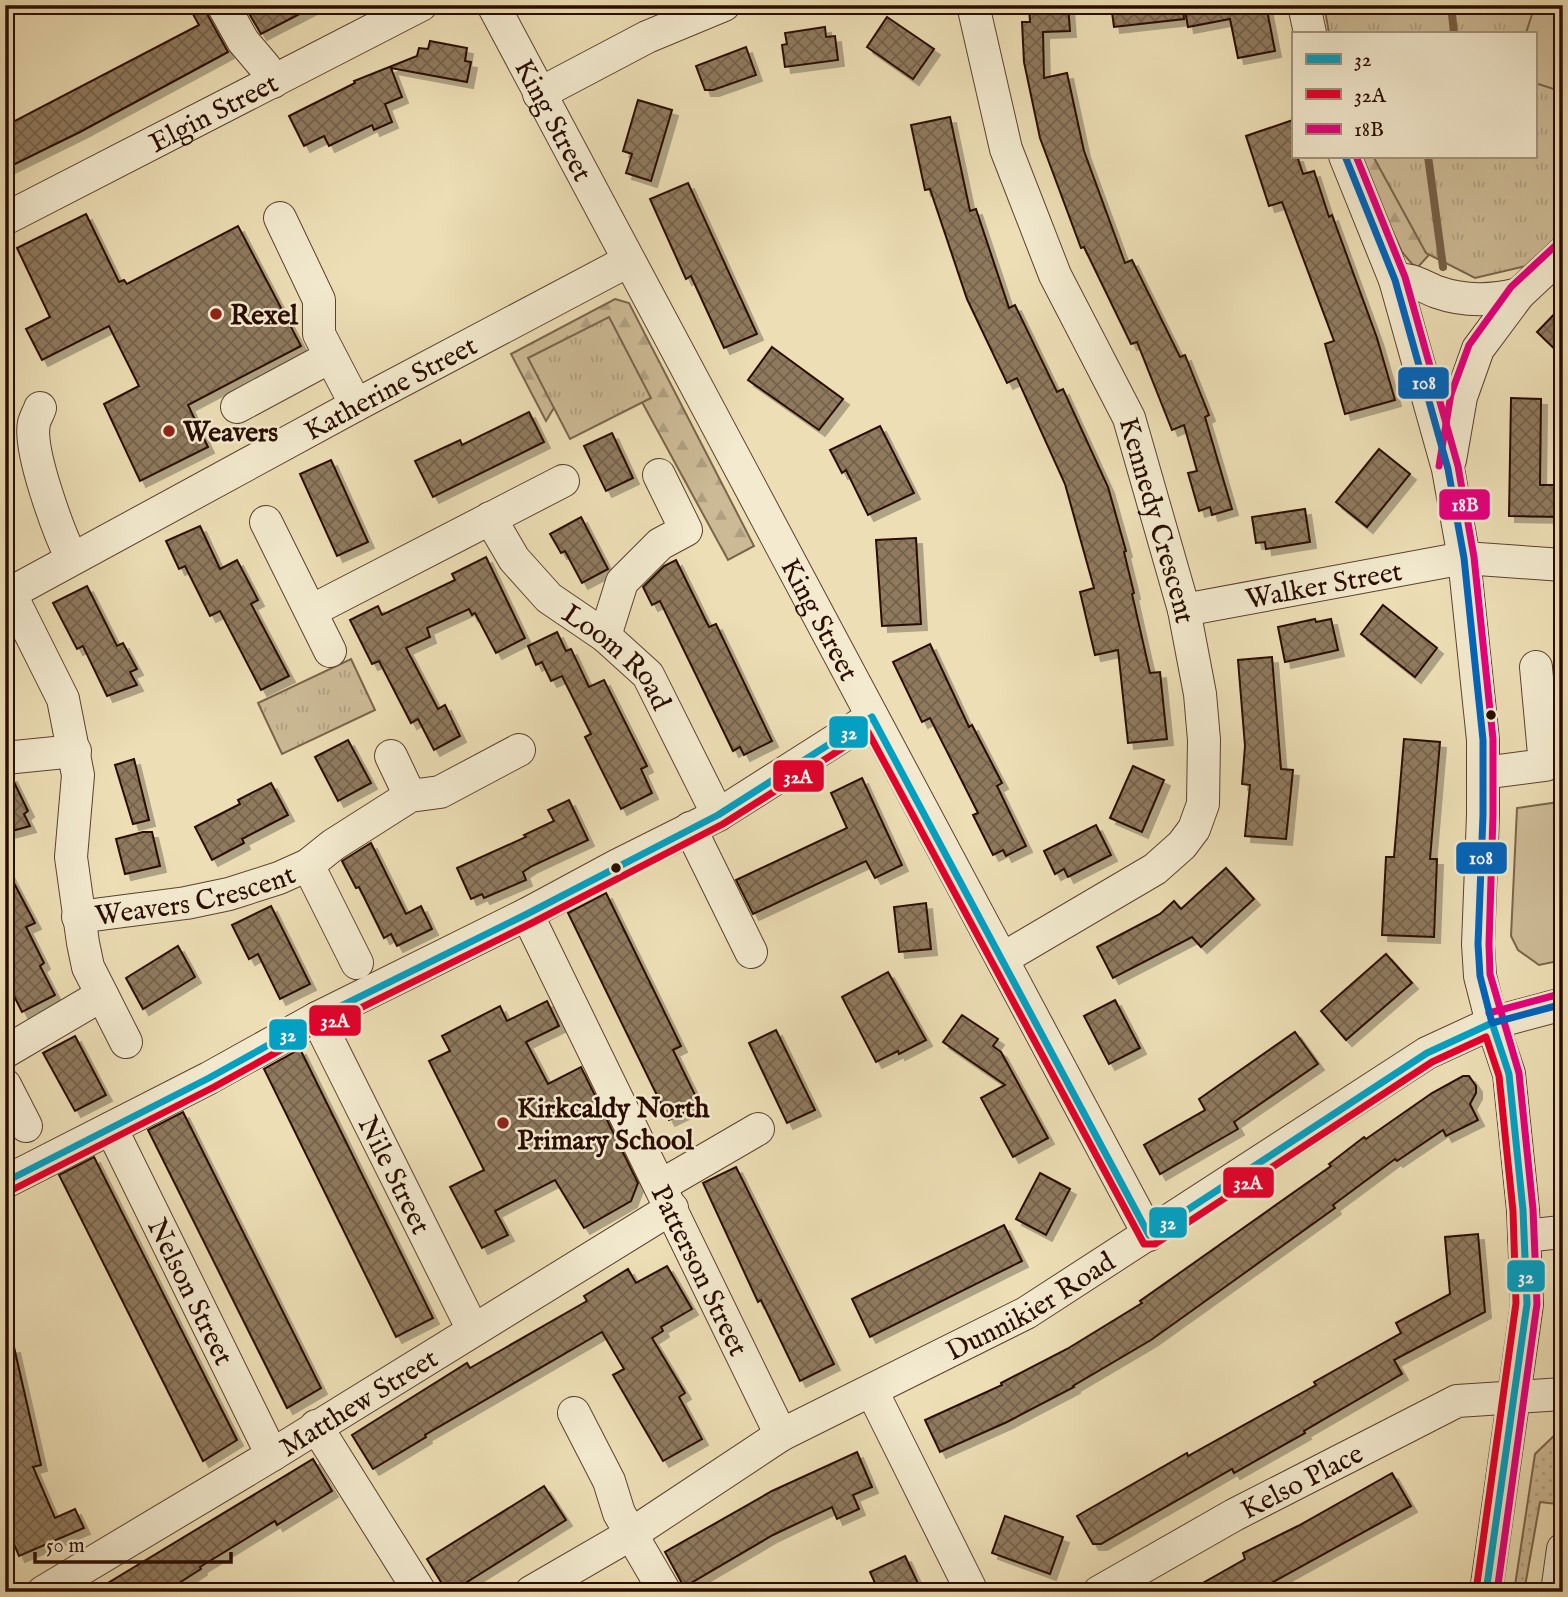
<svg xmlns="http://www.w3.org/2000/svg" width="1568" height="1597" font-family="'IM FELL English',serif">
<defs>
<pattern id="grass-dots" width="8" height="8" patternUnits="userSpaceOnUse" patternTransform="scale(1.75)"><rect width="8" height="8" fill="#ccba96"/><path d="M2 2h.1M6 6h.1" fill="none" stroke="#af9f80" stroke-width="1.8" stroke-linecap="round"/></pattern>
<pattern id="forest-firs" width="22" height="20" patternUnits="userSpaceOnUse" patternTransform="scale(1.75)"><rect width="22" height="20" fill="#ccba96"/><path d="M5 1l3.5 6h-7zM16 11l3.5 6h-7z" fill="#af9f80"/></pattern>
<pattern id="park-tufts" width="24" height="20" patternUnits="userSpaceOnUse" patternTransform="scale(1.75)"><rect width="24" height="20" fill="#ccba96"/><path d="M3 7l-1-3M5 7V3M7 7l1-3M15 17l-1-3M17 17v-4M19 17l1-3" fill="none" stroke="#af9f80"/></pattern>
<pattern id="building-cross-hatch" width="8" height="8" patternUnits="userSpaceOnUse" patternTransform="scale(1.75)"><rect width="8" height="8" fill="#8f7a5e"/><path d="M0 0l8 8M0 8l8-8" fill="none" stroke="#75624b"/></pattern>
<filter id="shadow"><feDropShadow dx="6" dy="6" stdDeviation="0" flood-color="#0004"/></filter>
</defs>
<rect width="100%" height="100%" fill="#eddeb5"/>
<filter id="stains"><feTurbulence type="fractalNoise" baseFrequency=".00286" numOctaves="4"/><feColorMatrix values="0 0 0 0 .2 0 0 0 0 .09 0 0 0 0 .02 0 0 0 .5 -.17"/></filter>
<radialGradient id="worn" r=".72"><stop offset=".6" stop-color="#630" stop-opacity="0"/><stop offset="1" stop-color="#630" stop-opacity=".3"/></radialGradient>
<path fill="url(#grass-dots)" stroke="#7b644b" stroke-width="2" d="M1563 1427V1460L1556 1504 1540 1502 1524 1592H1514L1535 1454Z"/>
<g fill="url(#forest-firs)" stroke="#7b644b" stroke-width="2">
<path d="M1358 156H1478L1436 247 1418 267 1412 264 1402 252Z"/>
<path d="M615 299 629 303 754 546 728 560 606 336 561 396 546 421 511 354Z"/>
</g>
<g fill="url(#park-tufts)" stroke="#7b644b" stroke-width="2">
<path d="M1324 5H1563V235L1530 265 1475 278 1426 253 1373 156H1535V33H1329Z"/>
<path d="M609 317 651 398 570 439 528 358Z"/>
<path d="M351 659 375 710 282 754 258 703Z"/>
</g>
<g fill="#ccba96" stroke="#7b644b" stroke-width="2">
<path d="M1535 5H1563V92L1535 83V33H1526Z"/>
<path d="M1559 802 1563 828V960L1539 965 1518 950 1511 936 1517 808Z"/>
</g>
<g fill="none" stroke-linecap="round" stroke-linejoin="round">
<g stroke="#776047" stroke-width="8">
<path d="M1451 5 1454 33"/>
<path d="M1428 156 1443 267"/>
</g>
</g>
<g fill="url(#building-cross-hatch)" stroke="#2a0d00" stroke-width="2" filter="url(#shadow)">
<path d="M188 5H205L207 14 228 52 80 132 5 169V126L199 25Z"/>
<path d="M244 5H317L261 34Z"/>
<path d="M1042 5H1068L1070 31 1043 32 1044 78 1067 73 1084 151 1125 263 1132 260 1180 357 1185 355 1209 415 1205 417 1232 509 1212 515 1210 507 1199 511 1188 473 1197 471 1184 425 1172 430 1137 342 1131 344 1084 247 1081 248 1040 138 1024 62 1022 22H1030L1029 7Z"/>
<path d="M1111 5H1183L1184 19 1114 27Z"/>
<path d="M1184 5H1266L1275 51 1238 58 1230 19 1188 27Z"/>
<path d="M887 17 934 49 913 79 867 47Z"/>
<path d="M825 27 826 37 835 36 838 60 785 67 782 45 787 44 785 33Z"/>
<path d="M430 41 467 48 465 61 471 62 467 82 391 68 402 97 385 104 392 122 374 130 372 125 329 146 324 136 304 146 289 116 355 83 354 81 417 56 419 48 428 49Z"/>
<path d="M746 47 756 75 713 90H705L696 66Z"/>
<path d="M638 100 672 110 651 181 626 173 632 154 623 151Z"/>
<path d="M950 117 970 211 976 209 1009 308 1015 305 1057 392 1063 389 1108 487 1126 551 1124 552 1134 593 1132 594 1150 673 1160 672 1167 739 1128 743 1118 650 1095 655 1080 592 1094 588 1065 484 1017 378 1007 383 967 299 930 189 925 190 911 125Z"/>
<path d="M1293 120V156H1297L1303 174 1314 171 1329 217 1332 215 1377 338 1395 400 1345 414 1325 344 1334 341 1282 202 1269 206 1246 136Z"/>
<path d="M688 183 757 334 724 348 691 276 686 279 650 199Z"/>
<path d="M86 214 119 282 124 280 127 284 238 226 301 346 188 405 208 447 140 481 104 404 139 386 109 326 42 360 26 329 50 317 17 248Z"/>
<path d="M1563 305V357L1537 332Z"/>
<path d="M772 347 843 399 819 430 748 380Z"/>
<path d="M1511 398 1541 399 1540 485H1563V517L1509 516Z"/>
<path d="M529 412 544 442 433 497 415 461 460 440 462 445Z"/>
<path d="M880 426 914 493 868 515 846 470 842 473 830 450Z"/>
<path d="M612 433 633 478 606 491 584 446Z"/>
<path d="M1379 449 1410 474 1367 527 1336 502Z"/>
<path d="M331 460 368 542 337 556 300 474Z"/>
<path d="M1305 509 1310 542 1266 549 1265 542 1256 543 1252 517Z"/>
<path d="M581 517 608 569 582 583 565 551 561 553 550 534Z"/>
<path d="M200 526 220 569 237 560 258 600 251 604 289 676 261 690 220 611 210 616 185 566 179 569 166 541Z"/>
<path d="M916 538 921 624 882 626 876 540Z"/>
<path d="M486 557 525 638 496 653 475 613 472 615 469 609 427 628 430 637 406 648 438 709 445 705 460 736 434 750 418 719 411 723 379 661 372 664 350 620 378 606 382 615 455 580 452 574Z"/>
<path d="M676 560 709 627 716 624 772 741 744 755 740 747 733 751 660 601 652 605 643 587 664 566Z"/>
<path d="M87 586 117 646 123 643 137 669 130 672 137 685 107 696 83 646 77 649 53 603Z"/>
<path d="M1383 605 1437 648 1415 677 1361 634Z"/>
<path d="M1315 619 1316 622 1331 619 1338 650 1285 662 1278 627Z"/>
<path d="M557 632 566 651 571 649 589 687 604 680 647 766 641 769 652 793 621 809 585 737 591 734 562 676 551 681 542 662 536 665 528 646Z"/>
<path d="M930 644 969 727 972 725 1002 783 997 786 1026 846 1006 856 1003 850 993 855 973 815 978 813 930 718 922 722 893 662Z"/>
<path d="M1272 657 1281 769 1293 770 1286 839 1245 836 1250 785 1242 784 1245 746 1238 660Z"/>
<path d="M1404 739 1440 742 1430 859H1437L1434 937 1382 935 1386 857H1394Z"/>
<path d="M348 740 371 783 338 801 315 757Z"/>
<path d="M134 759 149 820 133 824 115 765Z"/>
<path d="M1133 766 1164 780 1142 832 1110 818Z"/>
<path d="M11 776 28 811 24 814 30 826 5 833V776Z"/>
<path d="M862 778 902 865 875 878 866 861 753 914 736 880 847 828 831 793Z"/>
<path d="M271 783 288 815 242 839 244 843 212 860 195 827 240 804 238 800Z"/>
<path d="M569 800 588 840 532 866 523 872 526 880 484 898 482 894 471 899 457 868 526 837 524 835 554 821 548 810Z"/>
<path d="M1096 825 1111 855 1068 877 1064 869 1055 874 1044 851Z"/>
<path d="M143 832H152L160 866 125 874 116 839Z"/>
<path d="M371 843 406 914 421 906 432 929 397 946 391 934 384 938 359 887 356 888 342 861Z"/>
<path d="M5 866 35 923 26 927 44 963 40 966 55 995 22 1012 7 982 14 979 5 962Z"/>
<path d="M1226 868 1254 899 1201 947 1192 937 1113 978 1097 947 1160 914 1174 901 1181 909Z"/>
<path d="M606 893 681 1046 673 1050 700 1105 669 1120 568 913Z"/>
<path d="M926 903 931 949 899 952 894 907Z"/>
<path d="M271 906 310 984 280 999 258 954 249 959 232 925Z"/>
<path d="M178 946 195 977 143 1009 126 978Z"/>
<path d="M1386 954 1412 983 1346 1040 1321 1011Z"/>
<path d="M888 972 926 1040 899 1054 898 1051 876 1062 842 997Z"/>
<path d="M1115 1000 1140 1048 1109 1064 1084 1016Z"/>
<path d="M547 1001 559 1026 526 1042 548 1084 581 1067 638 1183 631 1201 584 1228 555 1180 495 1211 508 1235 482 1248 450 1187 484 1170 429 1061 450 1051 442 1036 500 1006 507 1021Z"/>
<path d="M962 1015 998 1039 993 1046 1001 1052 1048 1138 1013 1157 981 1098 1005 1085 943 1042Z"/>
<path d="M776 1030 815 1110 787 1123 749 1043Z"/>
<path d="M1295 1032 1318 1064 1234 1122 1238 1129 1160 1174 1144 1145 1205 1110 1199 1099Z"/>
<path d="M75 1036 106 1095 75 1111 43 1053Z"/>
<path d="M300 1049 433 1318 396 1337 264 1069Z"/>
<path d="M1463 1076H1469L1476 1086V1093L1470 1104 1478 1120 1446 1136 1443 1130 1397 1161 1395 1159 1333 1205 1335 1208 1253 1267 1151 1340 1073 1386 1074 1387 1007 1422 940 1452 925 1420 1002 1385 1001 1383 1067 1349 1142 1303 1140 1301 1331 1166 1329 1164 1364 1137 1366 1139 1432 1093Z"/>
<path d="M183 1112 321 1388 287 1408 148 1130Z"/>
<path d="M94 1157 237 1440 203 1461 59 1175Z"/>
<path d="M736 1167 834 1364 800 1381 761 1300 758 1302 703 1183Z"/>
<path d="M1040 1173 1070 1189 1046 1235 1016 1219Z"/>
<path d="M1004 1225 1022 1261 870 1337 852 1299Z"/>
<path d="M1478 1234 1485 1312 1394 1360 1402 1374 1304 1431 1305 1433 1234 1473 1232 1469 1101 1544H1093L1077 1516 1187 1453 1188 1456 1316 1385 1314 1382 1401 1333 1396 1323 1450 1294 1445 1237Z"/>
<path d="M667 1266 692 1309 661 1327 663 1331 652 1338 685 1393 679 1397 702 1439 663 1461 613 1375 624 1369 602 1332 425 1435 426 1437 373 1469 352 1435 467 1363 470 1368 587 1301 584 1296 628 1269 636 1283Z"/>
<path d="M14 1347 41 1465 33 1467 55 1518 75 1509 84 1528 19 1556 5 1523V1348Z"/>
<path d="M857 1452 872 1487 853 1495 859 1509 837 1519 832 1507 773 1535 684 1587 665 1552 772 1491Z"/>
<path d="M313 1459 332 1491 277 1525 275 1521 200 1567 201 1569 165 1592H93Z"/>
<path d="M1392 1473 1411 1506 1255 1592H1187L1245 1559 1243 1553 1298 1526Z"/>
<path d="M544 1486 566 1520 451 1592H447L427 1559Z"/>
<path d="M1005 1516 1063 1537 1050 1574 992 1553Z"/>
<path d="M905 1556 922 1592H879L870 1572Z"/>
</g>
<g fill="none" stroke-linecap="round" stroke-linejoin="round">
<defs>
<g id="minor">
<path d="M223 5 243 41 265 67 273 82"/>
<path id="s1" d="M493 5 1149 1235"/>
<path id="s2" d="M973 5 1006 149 1055 275 1129 418 1184 610 1200 694 1204 740 1203 804 1194 829 1182 845 1155 869 1002 959"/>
<path d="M1304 5 1310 33"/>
<path d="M539 94 647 37 724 5"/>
<path d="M1345 156 1395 280 1448 469 1464 558 1483 740V815L1478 944 1480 976 1492 1023 1509 1074 1523 1210 1527 1304 1486 1592"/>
<path d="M280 218 319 300V334L356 405"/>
<path id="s3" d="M5 219 421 5"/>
<path d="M1395 280C1413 278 1421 286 1437 292 1465 302 1491 301 1519 294"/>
<path d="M237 407 330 357"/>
<path d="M40 408C39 412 35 418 34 423 28 450 59 533 72 559"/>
<path d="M1450 460 1461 397 1478 349 1519 294 1563 253"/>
<path id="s4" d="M490 518 514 559 549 598 605 636 648 675 718 815"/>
<path d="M266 522 330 651"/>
<path d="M10 593 63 699 78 775 71 857 83 943 88 967 126 1042"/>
<path id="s5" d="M5 596 356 405 628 261"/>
<path id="s6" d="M1184 610 1464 558 1563 565"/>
<path d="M311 611 563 481"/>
<path d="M605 636 622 582 660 544 686 530 659 475"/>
<path d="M391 756 410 796"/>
<path d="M5 758 75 751"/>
<path d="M1483 773 1545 765 1536 667"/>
<path d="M690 828 751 952"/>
<path d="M308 865 357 963"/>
<path id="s7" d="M527 914 781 1435"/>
<path id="s8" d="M78 917 186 903 229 894 279 878 308 865 333 845 410 796 440 792 519 750"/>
<path id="s9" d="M317 1018 473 1330"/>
<path d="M5 1052 102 995"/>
<path d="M5 1085 26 1126"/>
<path id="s10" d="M111 1128 272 1455"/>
<path d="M5 1182 209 1078 317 1018 527 914 616 866 718 815 872 717"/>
<path d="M660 1186 758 1129"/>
<path d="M1524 1236 1561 1232"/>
<path d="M872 1391 972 1592"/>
<path d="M574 1413 609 1481 619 1513 665 1592"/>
<path d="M316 1426 420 1592"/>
<path id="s11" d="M43 1592 272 1455 672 1208"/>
<path id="s12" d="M531 1592 633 1533 781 1435 1026 1313 1427 1053 1492 1023 1563 1004"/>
<path id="s13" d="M1099 1592 1234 1515 1457 1401 1563 1394"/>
<path d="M1557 1592 1563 1549"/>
</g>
</defs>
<use href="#minor" stroke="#5b412d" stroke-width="34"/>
<use href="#minor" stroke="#f3eacf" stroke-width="32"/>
<defs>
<path id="bus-1" d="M5 1182 209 1078 317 1018 527 914 718 815 872 717 1149 1235 1427 1053 1492 1023 1509 1074 1523 1210 1527 1304 1486 1592"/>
<path id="bus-2" d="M10 1191 214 1087 322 1027 532 923 723 824 868 732 1144 1244H1155L1432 1062 1486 1037 1499 1076 1513 1211 1516 1303 1476 1591"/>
<g id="bus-3">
<path d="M1356 156 1405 277 1458 466 1474 557 1493 739V815L1489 944 1490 974 1519 1073 1533 1209 1537 1304 1497 1592"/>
<path d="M1439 466 1451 394 1469 345 1511 287 1556 245"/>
<path d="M1489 1013 1560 994"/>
</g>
<path id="bus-4" d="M1345 156 1395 280 1448 469 1464 558 1483 740V815L1478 944 1480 976 1492 1023 1563 1004"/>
</defs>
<use href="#bus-1" stroke="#f3eacf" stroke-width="12"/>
<use href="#bus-2" stroke="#f3eacf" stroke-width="12"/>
<use href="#bus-3" stroke="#f3eacf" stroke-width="12"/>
<use href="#bus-4" stroke="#f3eacf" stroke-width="12"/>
<use href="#bus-1" stroke="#02a1c4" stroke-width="7"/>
<use href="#bus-2" stroke="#e4002b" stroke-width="7"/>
<use href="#bus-3" stroke="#e5007d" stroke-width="7"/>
<use href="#bus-4" stroke="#0065bd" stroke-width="7"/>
</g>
<g fill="#8f2418" stroke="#f3eacf" stroke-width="2.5">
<circle cx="216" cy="314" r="7"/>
<circle cx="169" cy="431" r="7"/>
<circle cx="503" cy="1123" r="7"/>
</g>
<g fill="#2a0d00" stroke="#f3eacf" stroke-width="2.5">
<circle cx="1491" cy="715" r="6"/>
<circle cx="616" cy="868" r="6"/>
</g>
<g text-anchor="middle" stroke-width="5" stroke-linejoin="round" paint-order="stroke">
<g font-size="28" fill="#2a0d00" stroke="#f3eacf">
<text dy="10" stroke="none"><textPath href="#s3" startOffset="234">Elgin Street</textPath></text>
<text dy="10" stroke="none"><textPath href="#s1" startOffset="130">King Street</textPath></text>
<text dy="10" stroke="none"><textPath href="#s5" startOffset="438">Katherine Street</textPath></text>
<text dy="10" stroke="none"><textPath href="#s2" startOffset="550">Kennedy Crescent</textPath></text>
<text dy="10" stroke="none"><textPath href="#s6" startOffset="142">Walker Street</textPath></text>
<text dy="10" stroke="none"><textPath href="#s1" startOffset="696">King Street</textPath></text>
<text dy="10" stroke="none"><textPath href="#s4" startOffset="191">Loom Road</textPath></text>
<text dy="10" stroke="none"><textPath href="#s8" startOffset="119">Weavers Crescent</textPath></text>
<text dy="10" stroke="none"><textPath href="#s9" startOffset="175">Nile Street</textPath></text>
<text dy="10" stroke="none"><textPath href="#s7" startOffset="396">Patterson Street</textPath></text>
<text dy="10" stroke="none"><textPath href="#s10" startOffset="182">Nelson Street</textPath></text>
<text dy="10" stroke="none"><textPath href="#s12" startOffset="576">Dunnikier Road</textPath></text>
<text dy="10" stroke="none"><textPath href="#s11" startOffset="368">Matthew Street</textPath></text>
<text dy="10" stroke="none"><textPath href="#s13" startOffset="231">Kelso Place</textPath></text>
</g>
<g font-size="28" font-weight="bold" fill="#2a0d00" stroke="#f3eacf" text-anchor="start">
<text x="230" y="324">Rexel</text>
<text x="183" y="441">Weavers</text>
<text x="517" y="1117">Kirkcaldy North<tspan x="517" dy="32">Primary School</tspan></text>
</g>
</g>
<g stroke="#f3eacf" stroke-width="2.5">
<rect x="1397" y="366" width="53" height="34" rx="7" fill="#0065bd"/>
<rect x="1438" y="488" width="53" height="33" rx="7" fill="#e5007d"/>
<rect x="828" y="715" width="41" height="34" rx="7" fill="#02a1c4"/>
<rect x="772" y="759" width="53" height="34" rx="7" fill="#e4002b"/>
<rect x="1455" y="841" width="53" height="34" rx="7" fill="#0065bd"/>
<rect x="308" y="1004" width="54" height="33" rx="7" fill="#e4002b"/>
<rect x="268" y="1018" width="40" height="33" rx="7" fill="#02a1c4"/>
<rect x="1222" y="1166" width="53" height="33" rx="7" fill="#e4002b"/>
<rect x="1148" y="1206" width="40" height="33" rx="7" fill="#02a1c4"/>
<rect x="1506" y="1259" width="40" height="34" rx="7" fill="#02a1c4"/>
</g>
<g font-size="19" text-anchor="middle" font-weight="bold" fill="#fff">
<text x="1424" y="389">108</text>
<text x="1465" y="511">18B</text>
<text x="849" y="739">32</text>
<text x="798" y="783">32A</text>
<text x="1481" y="864">108</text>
<text x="335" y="1027">32A</text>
<text x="288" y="1041">32</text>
<text x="1248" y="1189">32A</text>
<text x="1168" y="1229">32</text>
<text x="1526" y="1283">32</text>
</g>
<rect width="1568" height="1597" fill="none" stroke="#eddeb5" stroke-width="28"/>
<rect x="7" y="7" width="1554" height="1583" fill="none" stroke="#2a0d00" stroke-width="3.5"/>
<rect x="14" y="14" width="1540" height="1569" fill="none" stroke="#2a0d00" stroke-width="2"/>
<rect x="1292" y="32" width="245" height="126" fill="#f3eacf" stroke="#a3927c" stroke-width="2"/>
<rect x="1306" y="54" width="35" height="10" fill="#02a1c4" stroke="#a3927c" stroke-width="2"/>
<text x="1354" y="66" font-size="21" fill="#2a0d00">32</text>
<rect x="1306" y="89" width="35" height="10" fill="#e4002b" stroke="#a3927c" stroke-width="2"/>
<text x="1354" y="102" font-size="21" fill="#2a0d00">32A</text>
<rect x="1306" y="124" width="35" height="10" fill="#e5007d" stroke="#a3927c" stroke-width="2"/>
<text x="1354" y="136" font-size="21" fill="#2a0d00">18B</text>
<path d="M35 1552v10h196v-10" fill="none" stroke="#2a0d00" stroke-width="3.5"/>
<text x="46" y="1552" font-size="21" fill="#2a0d00" stroke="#f3eacf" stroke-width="5" paint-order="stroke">50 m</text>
<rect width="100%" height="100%" filter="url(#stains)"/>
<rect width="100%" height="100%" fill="url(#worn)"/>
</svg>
